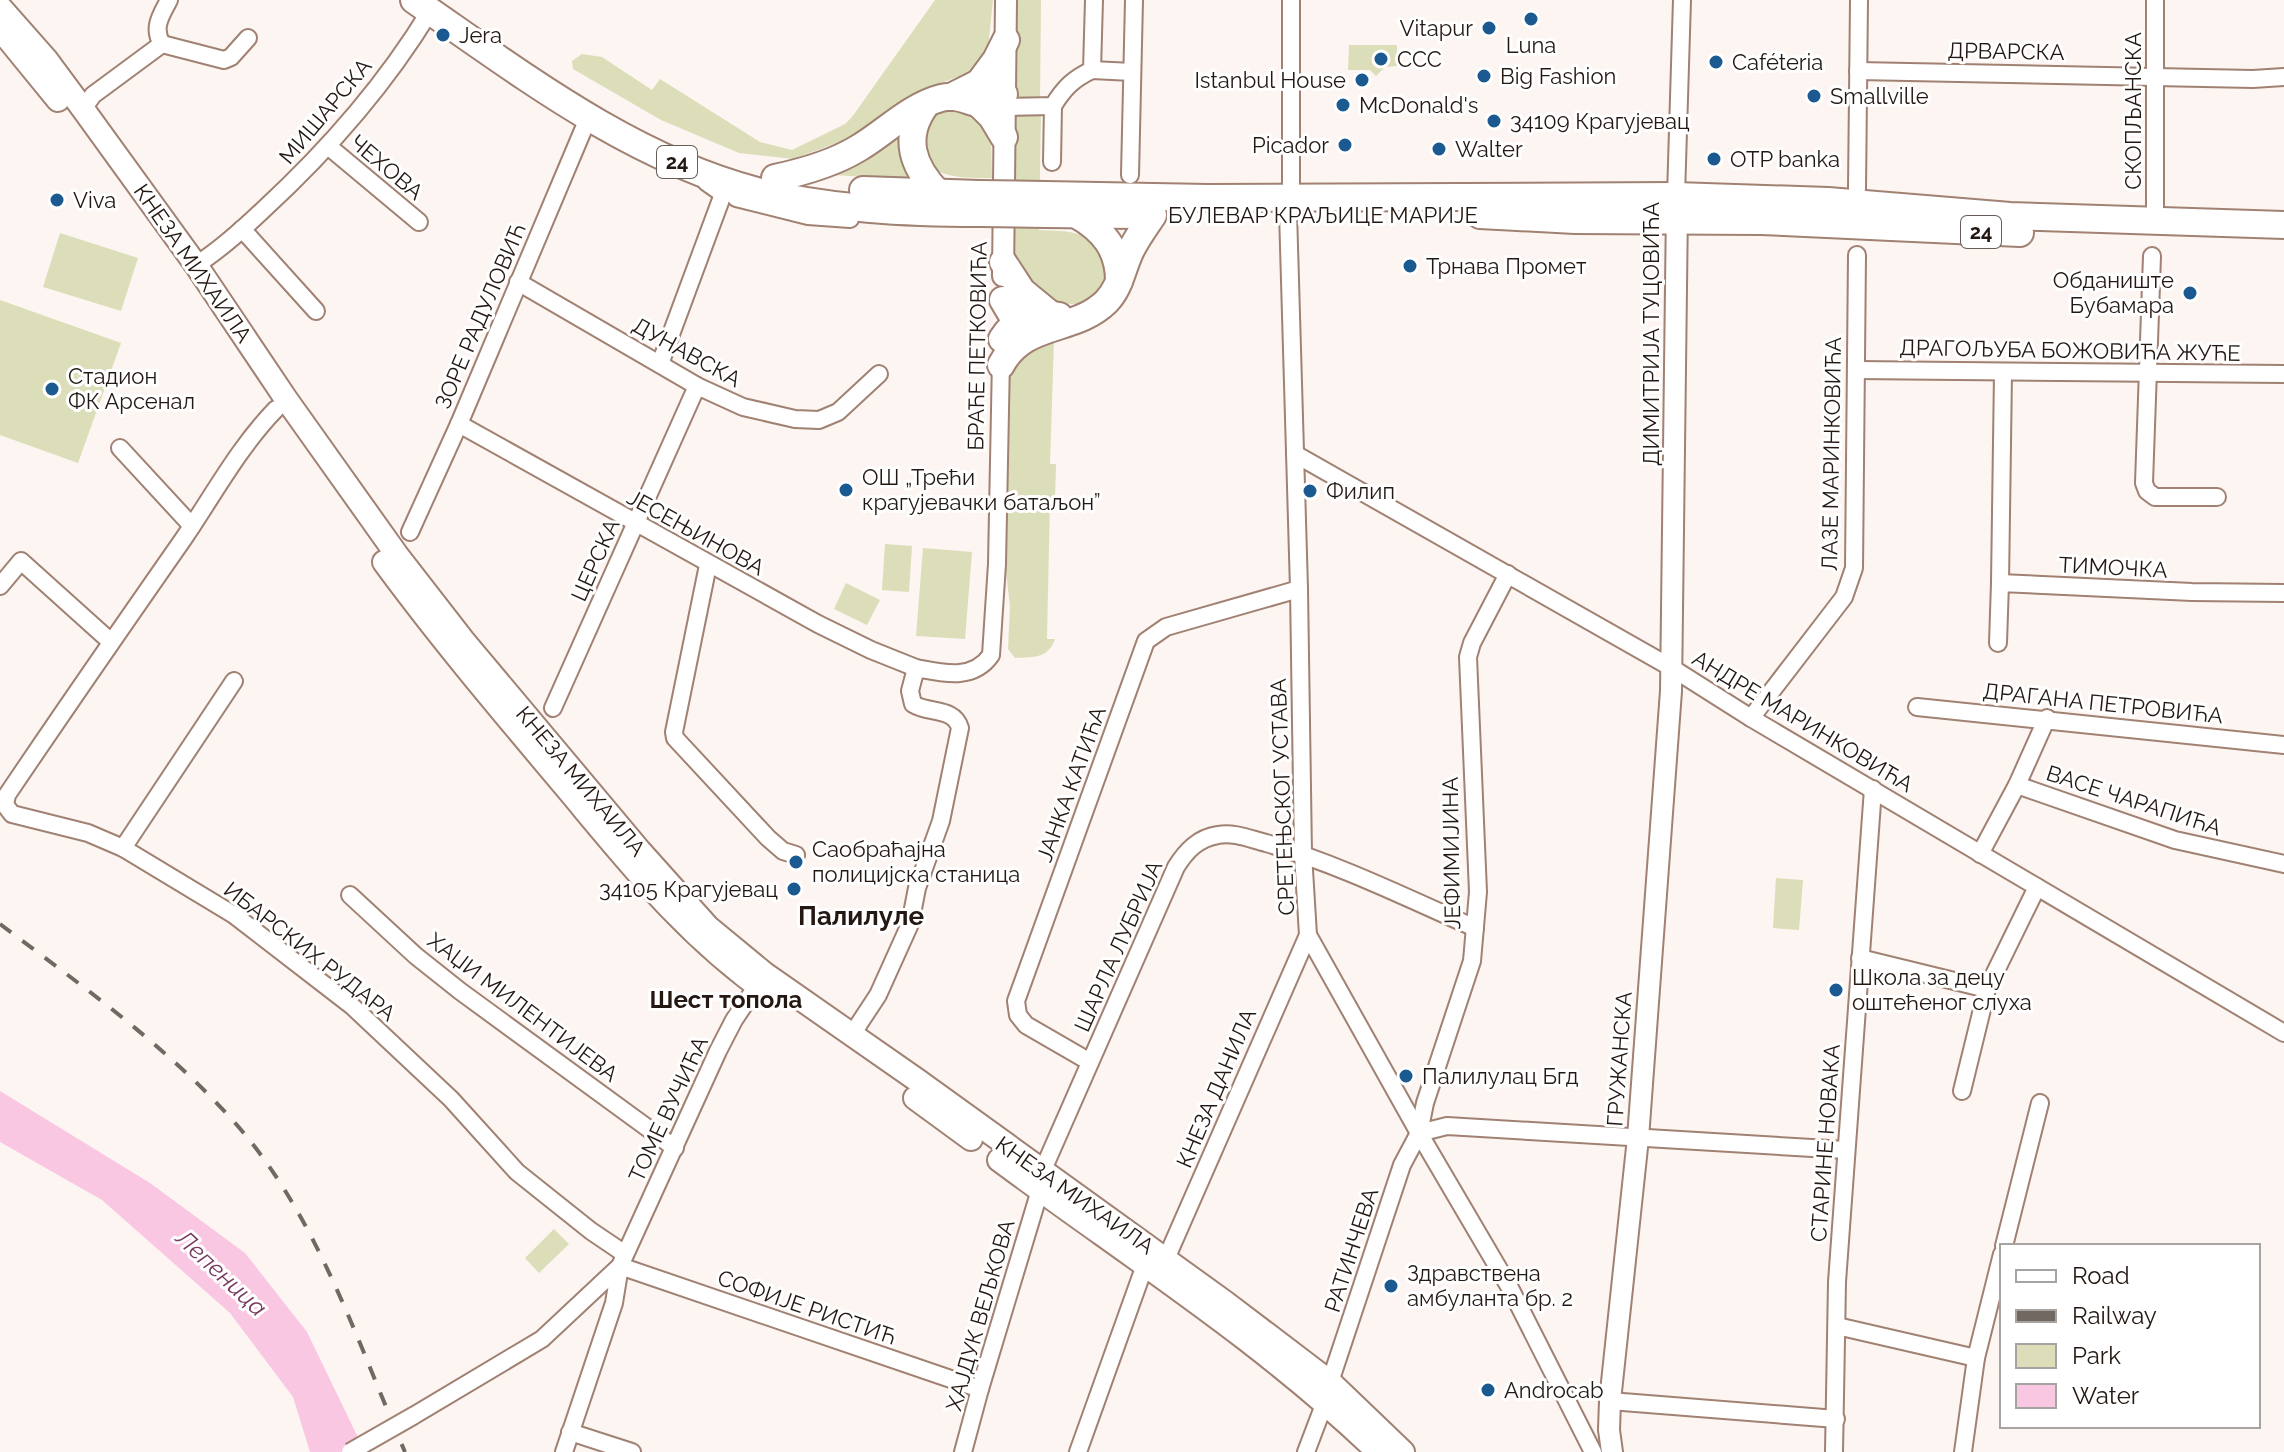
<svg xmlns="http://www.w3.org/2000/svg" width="2284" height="1452" font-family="Raleway,sans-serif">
<rect width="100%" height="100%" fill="#fcf5f1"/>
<g fill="#dbdeb9">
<path d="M935 0H993L988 48 975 70 910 95 850 138 793 159 739 153 661 120 573 69 572 61 582 54 602 57 652 90 660 79 760 142 792 150 845 124 852 117Z"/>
<path d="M1014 0H1041L1040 100H1013Z"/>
<path d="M1349 45H1397V66L1385 67 1376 76 1370 70H1348Z"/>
<path d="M946 109 969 111 991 135 992 178C970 178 946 179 928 165 924 139 915 121 946 109Z"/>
<path d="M1012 114H1041L1039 230C1053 231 1068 230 1081 235 1126 252 1109 332 1041 294 1030 289 1015 267 1013 255 1010 242 1013 226 1013 212 1013 179 1012 146 1012 114Z"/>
<path d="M908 121 913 180 819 174Z"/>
<path d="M60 233 138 258 121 311 43 287Z"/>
<path d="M0 300 121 343 78 463 0 435Z"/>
<path d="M1054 340 1050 464H1056L1055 498H1050L1047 639H1055C1048 659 1033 657 1015 658L1008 649 1010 607 1005 563 1009 376 1017 357Z"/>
<path d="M885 544 912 546 909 592 882 590Z"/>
<path d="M923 548 972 552 965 639 916 636Z"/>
<path d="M846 583 880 600 867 625 834 609Z"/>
<path d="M1776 878 1803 880 1799 930 1773 928Z"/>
<path d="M554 1229 569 1244 539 1273 525 1258Z"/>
</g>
<path fill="#fac7e3" d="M0 1091 150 1183 245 1253 307 1332 365 1452H310L293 1397 230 1313 102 1200 0 1142Z"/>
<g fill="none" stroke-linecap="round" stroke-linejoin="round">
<defs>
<g id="minor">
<path d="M2155 0V222"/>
<path d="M162 44C152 28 161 15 169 0"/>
<path d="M1092 70 1132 72"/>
<path d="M1858 71 2253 79 2284 77"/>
<path d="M1004 107 1053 106C1064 88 1073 79 1092 70L1094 0"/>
<path d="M83 109 93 95 162 44 224 60 231 57 248 38"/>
<path d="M328 146 419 222"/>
<path d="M1052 162 1053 106"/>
<path d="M1130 175 1134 0"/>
<path d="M1857 189 1859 0"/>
<path d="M1676 196 1682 0"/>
<path d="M1291 197V0"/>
<path d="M736 198 808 216 850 219"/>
<path d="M1288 212 1299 589 1303 854 1308 935 1419 1133 1510 1288 1593 1452"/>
<path d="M242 229 316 311"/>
<path d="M2152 256 2144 483 2147 491 2155 497H2217"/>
<path d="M196 265C220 250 242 230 263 210 327 151 385 85 430 11"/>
<path d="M518 282 697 386 743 407 795 419 819 420 838 412 879 374"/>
<path d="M660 364 723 194 706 182"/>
<path d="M1856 370 2284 374"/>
<path d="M276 409C239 447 214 494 184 538 124 624 65 709 7 795L5 805 12 814 88 833 123 848 234 915 352 1006 451 1099 517 1172 591 1231 625 1254"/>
<path d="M459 424 818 624 871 650 916 668"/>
<path d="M120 448 192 526"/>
<path d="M1295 454 1672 668 1751 718 2284 1033"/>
<path d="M410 532 459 424 589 116"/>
<path d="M708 565 674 732 675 738 768 838 783 851 796 855"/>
<path d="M2000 583 2003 373"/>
<path d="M0 586 21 561 111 642"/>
<path d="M1998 643 2000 583 2192 592 2284 593"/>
<path d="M1917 707 2284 745"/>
<path d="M553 708 697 386"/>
<path d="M1751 718 1844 597 1854 568 1857 255"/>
<path d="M2017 785 2175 840 2284 864"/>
<path d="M123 848 234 681"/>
<path d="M1980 854 2017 785 2047 718"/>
<path d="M350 895 416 956 460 991 675 1148"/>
<path d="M1860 958 1987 989"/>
<path d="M851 1036 878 995 910 924 917 888 941 821 960 728C954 707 929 714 913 704L910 691 916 668C943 673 973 681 991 655L997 564 1001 359"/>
<path d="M1090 1062 1026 1025 1018 1015 1016 1001 1146 641 1166 627 1299 589"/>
<path d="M1962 1091 1987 989 2037 887"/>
<path d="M1419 1133 1447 1126 1846 1150"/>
<path d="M1042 1172 1176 867C1186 851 1198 838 1218 835 1234 832 1250 839 1266 843 1338 864 1407 898 1475 928"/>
<path d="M2004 1246 2040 1103"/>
<path d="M1166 1259 1308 935"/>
<path d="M1837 1326 1976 1358"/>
<path d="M1330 1382 1402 1165 1419 1133 1425 1103 1472 961 1478 892 1468 657 1472 643 1508 574"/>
<path d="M1610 1401 1836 1419"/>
<path d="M413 1416 542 1339 620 1266 718 1051 734 1020 762 978"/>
<path d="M570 1432 632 1452"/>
<path d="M564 1452 614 1303 620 1266 980 1389"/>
<path d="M963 1452 980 1389 1040 1190"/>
<path d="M1078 1452 1145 1265"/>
<path d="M1306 1452 1325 1402"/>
<path d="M1834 1452 1837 1282 1873 789"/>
<path d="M1963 1452 1976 1358 2002 1254"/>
</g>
<g id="tertiary">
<path d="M1003 276 1006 0"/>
<path d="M1612 1452 1609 1430 1610 1401 1638 1138 1671 691 1677 207"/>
</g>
<g id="secondary">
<path d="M0 7 46 59 83 109 196 265 286 399 397 555 463 640 640 851 708 927 765 974 917 1080 1226 1303 1330 1382 1403 1452"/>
<path d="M0 29 58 100"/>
<path d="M384 562C442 641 505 715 568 790 634 869 688 938 773 997"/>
<path d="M915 1098 971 1139"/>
<path d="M999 1160C1127 1255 1263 1341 1378 1452"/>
</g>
<g id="primary">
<path d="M414 0C520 73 630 158 757 191 829 209 906 213 980 213"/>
<path d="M979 83 996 60 1006 40"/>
<path d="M925 106C902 138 913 167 938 193"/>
<path d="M981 106 992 117 1004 137"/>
<path d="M775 178C803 172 832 164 857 149 885 133 908 107 941 98 969 91 979 118 1004 94L993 86 979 83 951 97"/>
<path d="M863 190 979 194"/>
<path d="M1045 195 1208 198 1676 196 1828 201 2010 216 2284 225"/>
<path d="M1046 214 1137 215"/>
<path d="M1077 215C1103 230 1119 249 1119 281"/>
<path d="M1480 215 1575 220 1762 221 2020 233"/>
<path d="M1003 262 1022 291 1050 314"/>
<path d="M1003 300 1016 322 1031 328"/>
<path d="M1002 339C1015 318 1035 311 1059 316"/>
<path d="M1001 365C1024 321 1074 333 1106 302 1120 288 1122 269 1130 252 1136 239 1145 227 1153 215"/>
</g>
</defs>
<use href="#minor" stroke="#a08172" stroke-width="20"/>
<use href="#tertiary" stroke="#a08172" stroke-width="24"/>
<use href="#secondary" stroke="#a08172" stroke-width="26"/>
<use href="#primary" stroke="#a08172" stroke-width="30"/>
<use href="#minor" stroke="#fff" stroke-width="16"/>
<use href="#tertiary" stroke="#fff" stroke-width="20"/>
<use href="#secondary" stroke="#fff" stroke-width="22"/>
<use href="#primary" stroke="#fff" stroke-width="26"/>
<path stroke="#726862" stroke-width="4" stroke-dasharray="14 14" stroke-linecap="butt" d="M0 924C82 986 167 1046 236 1124 317 1216 357 1341 405 1452"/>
<defs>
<path id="minor-bridge" d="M350 1452 413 1416"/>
<g id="primary-bridge">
<path d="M979 194 1045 195"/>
<path d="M980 213 1046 214"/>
</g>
</defs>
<use href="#minor-bridge" stroke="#a08172" stroke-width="20" stroke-linecap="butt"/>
<use href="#primary-bridge" stroke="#a08172" stroke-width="30" stroke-linecap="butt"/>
<use href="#minor-bridge" stroke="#fff" stroke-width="16"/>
<use href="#primary-bridge" stroke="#fff" stroke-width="26"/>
</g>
<g fill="#1b5a90" stroke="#fff" stroke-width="3">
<circle cx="1531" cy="19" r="8"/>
<circle cx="1489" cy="28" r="8"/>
<circle cx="443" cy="35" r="8"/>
<circle cx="1381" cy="59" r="8"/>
<circle cx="1716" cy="62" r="8"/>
<circle cx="1484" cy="76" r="8"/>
<circle cx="1362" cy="80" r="8"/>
<circle cx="1814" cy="96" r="8"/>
<circle cx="1343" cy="105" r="8"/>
<circle cx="1494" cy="121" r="8"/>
<circle cx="1345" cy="145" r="8"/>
<circle cx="1439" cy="149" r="8"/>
<circle cx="1714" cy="159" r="8"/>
<circle cx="57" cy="200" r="8"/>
<circle cx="1410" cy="266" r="8"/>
<circle cx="2190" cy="293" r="8"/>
<circle cx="52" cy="389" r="8"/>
<circle cx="846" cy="490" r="8"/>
<circle cx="1310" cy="491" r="8"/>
<circle cx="796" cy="862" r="8"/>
<circle cx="794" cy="889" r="8"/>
<circle cx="1836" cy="990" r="8"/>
<circle cx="1406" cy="1076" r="8"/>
<circle cx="1391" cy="1286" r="8"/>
<circle cx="1488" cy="1390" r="8"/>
</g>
<g text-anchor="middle" stroke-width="6" stroke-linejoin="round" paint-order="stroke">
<g fill="#fff" stroke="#665d59" stroke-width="2">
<rect x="657" y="146" width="40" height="32" rx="6"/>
<rect x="1961" y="216" width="40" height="32" rx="6"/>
</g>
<g font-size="20" font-weight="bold" fill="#241812">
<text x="677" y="169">24</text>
<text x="1981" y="239">24</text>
</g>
<g font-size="22" fill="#241812" stroke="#fff" text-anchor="start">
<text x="1473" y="36" text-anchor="end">Vitapur</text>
<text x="459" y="43">Jera</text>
<text x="1531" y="53" text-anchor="middle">Luna</text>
<text x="1397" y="67">CCC</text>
<text x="1732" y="70">Caféteria</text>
<text x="1500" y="84">Big Fashion</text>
<text x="1346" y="88" text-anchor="end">Istanbul House</text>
<text x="1830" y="104">Smallville</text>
<text x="1359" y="113">McDonald's</text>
<text x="1510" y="129">34109 Крагујевац</text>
<text x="1329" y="153" text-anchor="end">Picador</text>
<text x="1455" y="157">Walter</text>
<text x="1730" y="167">OTP banka</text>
<text x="73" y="208">Viva</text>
<text x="1426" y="274">Трнава Промет</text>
<text x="2174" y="288" text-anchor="end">Обданиште<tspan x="2174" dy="25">Бубамара</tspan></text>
<text x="68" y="384">Стадион<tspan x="68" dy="25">ФК Арсенал</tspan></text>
<text x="862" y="485">ОШ „Трећи<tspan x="862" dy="25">крагујевачки батаљон”</tspan></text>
<text x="1326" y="499">Филип</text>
<text x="812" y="857">Саобраћајна<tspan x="812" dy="25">полицијска станица</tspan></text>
<text x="778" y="897" text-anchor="end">34105 Крагујевац</text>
<text x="1852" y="985">Школа за децу<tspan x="1852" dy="25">оштећеног слуха</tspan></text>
<text x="1422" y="1084">Палилулац Бгд</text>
<text x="1407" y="1281">Здравствена<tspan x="1407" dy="25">амбуланта бр. 2</tspan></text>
<text x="1504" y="1398">Androcab</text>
</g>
<g font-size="22" fill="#241812" stroke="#fff">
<text transform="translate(2006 51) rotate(1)" y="8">ДРВАРСКА</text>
<text transform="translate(325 111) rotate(-50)" y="8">МИШАРСКА</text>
<text transform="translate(2133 111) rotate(-90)" y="8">СКОПЉАНСКА</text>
<text transform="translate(387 167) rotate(40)" y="8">ЧЕХОВА</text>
<text x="1323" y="223">БУЛЕВАР КРАЉИЦЕ МАРИЈЕ</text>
<text transform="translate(193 263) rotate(55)" y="8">КНЕЗА МИХАИЛА</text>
<text transform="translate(480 316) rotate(-67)" y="8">ЗОРЕ РАДУЛОВИЋ</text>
<text transform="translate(1651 334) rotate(-90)" y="8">ДИМИТРИЈА ТУЦОВИЋА</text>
<text transform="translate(977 346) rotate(-89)" y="8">БРАЋЕ ПЕТКОВИЋА</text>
<text transform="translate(2070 350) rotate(1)" y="8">ДРАГОЉУБА БОЖОВИЋА ЖУЋЕ</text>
<text transform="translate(687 352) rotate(29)" y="8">ДУНАВСКА</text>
<text transform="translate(1831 454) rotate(-89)" y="8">ЛАЗЕ МАРИНКОВИЋА</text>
<text transform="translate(696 532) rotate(29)" y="8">ЈЕСЕЊИНОВА</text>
<text transform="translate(595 560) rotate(-66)" y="8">ЦЕРСКА</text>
<text transform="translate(2113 567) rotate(3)" y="8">ТИМОЧКА</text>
<text transform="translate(2103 703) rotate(6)" y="8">ДРАГАНА ПЕТРОВИЋА</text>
<text transform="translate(1803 721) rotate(31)" y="8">АНДРЕ МАРИНКОВИЋА</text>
<text transform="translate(581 781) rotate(50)" y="8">КНЕЗА МИХАИЛА</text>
<text transform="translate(1071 784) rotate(-70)" y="8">ЈАНКА КАТИЋА</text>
<text transform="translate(1282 797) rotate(-92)" y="8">СРЕТЕЊСКОГ УСТАВА</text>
<text transform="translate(2134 800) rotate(18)" y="8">ВАСЕ ЧАРАПИЋА</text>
<text transform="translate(1451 853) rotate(-91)" y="8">ЈЕФИМИЈИНА</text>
<text transform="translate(1118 946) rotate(-66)" y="8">ШАРЛА ЛУБРИЈА</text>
<text transform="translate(310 951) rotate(38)" y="8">ИБАРСКИХ РУДАРА</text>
<text transform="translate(523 1007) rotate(37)" y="8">ХАЏИ МИЛЕНТИЈЕВА</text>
<text transform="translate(1619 1059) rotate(-86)" y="8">ГРУЖАНСКА</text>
<text transform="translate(1216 1088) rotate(-67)" y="8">КНЕЗА ДАНИЛА</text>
<text transform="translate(668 1109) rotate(-65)" y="8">ТОМЕ ВУЧИЋА</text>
<text transform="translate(1825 1143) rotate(-86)" y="8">СТАРИНЕ НОВАКА</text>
<text transform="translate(1075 1195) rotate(35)" y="8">КНЕЗА МИХАИЛА</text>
<text transform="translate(1351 1250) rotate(-72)" y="8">РАТИНЧЕВА</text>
<text transform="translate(807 1307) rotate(19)" y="8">СОФИЈЕ РИСТИЋ</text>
<text transform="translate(980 1315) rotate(-74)" y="8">ХАЈДУК ВЕЉКОВА</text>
</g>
<g font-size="24" font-weight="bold" fill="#241812" stroke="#fff">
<text x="726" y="1008">Шест топола</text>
</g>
<g font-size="24" font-style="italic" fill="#783a60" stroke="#fff">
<text transform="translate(221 1273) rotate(43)" y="8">Лепеница</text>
</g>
<g font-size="26" font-weight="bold" fill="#241812" stroke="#fff">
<text x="861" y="925">Палилуле</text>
</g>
</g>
<rect x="2000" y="1244" width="260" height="184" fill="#ffffff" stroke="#a7a3a0" stroke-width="2"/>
<rect x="2016" y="1270" width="40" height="12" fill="#ffffff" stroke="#a7a3a0" stroke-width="2"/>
<text x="2072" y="1284" font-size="24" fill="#241812">Road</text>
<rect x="2016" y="1310" width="40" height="12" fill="#726862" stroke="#a7a3a0" stroke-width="2"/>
<text x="2072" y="1324" font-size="24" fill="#241812">Railway</text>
<rect x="2016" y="1344" width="40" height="24" fill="#dbdeb9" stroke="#a7a3a0" stroke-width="2"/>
<text x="2072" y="1364" font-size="24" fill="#241812">Park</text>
<rect x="2016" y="1384" width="40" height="24" fill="#fac7e3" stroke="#a7a3a0" stroke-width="2"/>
<text x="2072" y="1404" font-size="24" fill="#241812">Water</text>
</svg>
